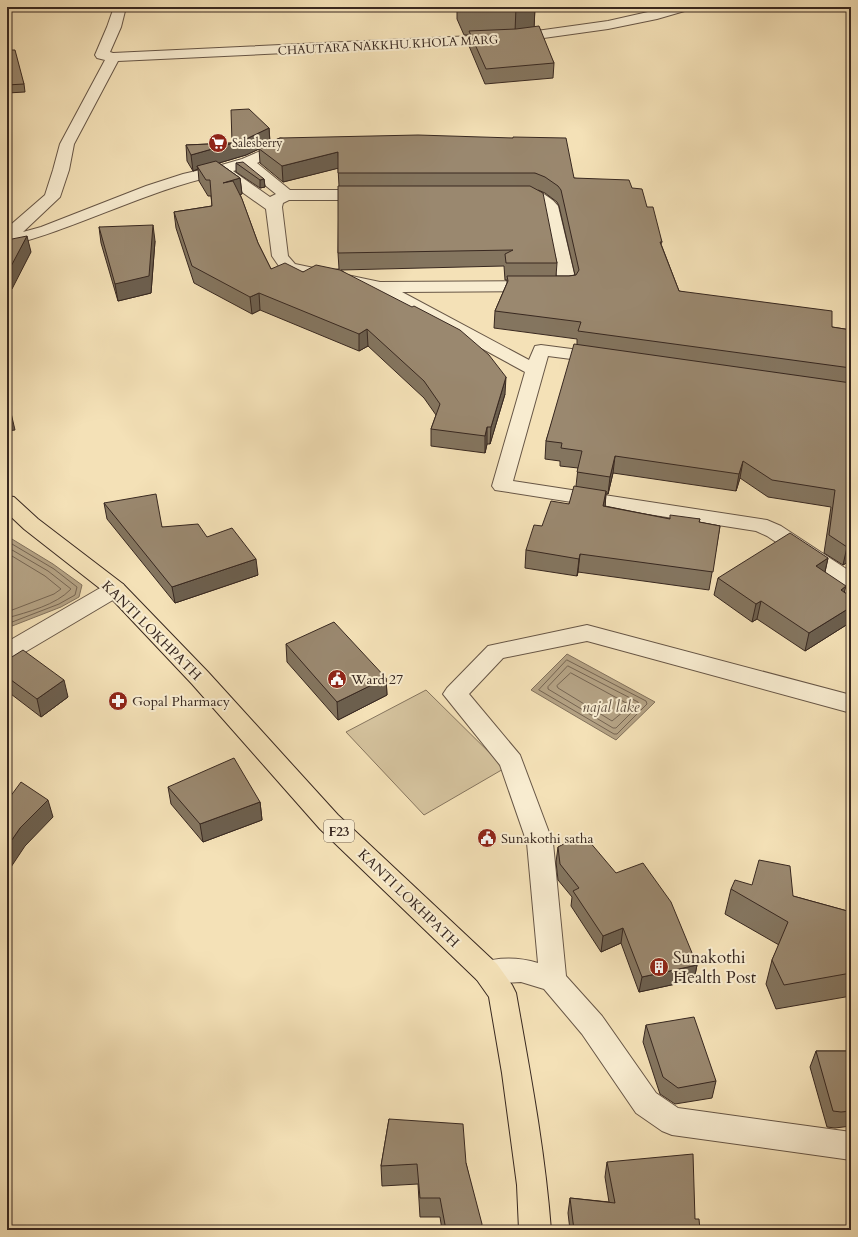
<svg xmlns="http://www.w3.org/2000/svg" width="858" height="1237" font-family="Cardo,serif">
<rect width="100%" height="100%" fill="#f4e1b7"/>
<filter id="stains"><feTurbulence type="fractalNoise" baseFrequency=".005" numOctaves="4"/><feColorMatrix values="0 0 0 0 .2 0 0 0 0 .09 0 0 0 0 .02 0 0 0 .5 -.17"/></filter>
<radialGradient id="worn" r=".72"><stop offset=".6" stop-color="#630" stop-opacity="0"/><stop offset="1" stop-color="#630" stop-opacity=".3"/></radialGradient>
<path fill="#d4c29d" stroke="#86755e" d="M426 690 505 768 424 815 346 732Z"/>
<g fill="#b4a284" stroke="#82715c">
<path d="M7 536 53 564 82 585 79 597 61 607 7 628Z"/>
<path d="M567 654 655 702 616 740 531 690Z"/>
</g>
<g fill="none" stroke-linecap="round" stroke-linejoin="round">
<g stroke="#766552" stroke-width="1">
<path d="M7 541 54 569 77 587 75 595 59 604 7 624"/>
<path d="M7 547 48 571 71 589C56 605 28 612 7 618"/>
<path d="M7 553 45 576 61 589 54 594 7 612"/>
<path d="M567 660 646 701 647 704 617 734H614L539 690Z"/>
<path d="M568 666 638 702 639 705 616 728H613L548 689V687Z"/>
<path d="M571 673 628 704 629 707 612 721 558 688 557 686Z"/>
</g>
<defs>
<g id="minor">
<path d="M114 7H126L121 27 110 52 113 53 515 34 608 21 670 7H689L688 10 657 19 608 29 515 42 118 61 74 144 69 170 60 197 23 232 41 227 146 186 183 174 218 166 242 159 286 140 291 141 293 144 291 147 257 163 290 190H534C542 192 553 199 558 206L577 286 574 290 568 291 402 292 529 360 535 346 541 345 602 353 608 354 611 358 608 362 602 363 548 356 513 481 767 520 781 526 851 572V589L843 587 767 536 756 531 495 490 492 486 525 372 376 291 306 278 283 272 272 256 266 209 218 175C145 191 79 228 7 246V228L45 195 53 170 60 144 105 60 97 58 95 55 107 27ZM244 168 276 194 270 197 233 171ZM289 200H530L543 208 558 281 380 282 295 264 288 256 282 207 283 203Z"/>
<path d="M115 582 123 584 126 589 123 594 15 658 7 660V642L107 584Z"/>
<path d="M587 625 851 695V713L587 641 503 658 469 694 520 755 553 843 566 976 602 1016 656 1093 678 1108 851 1132V1160L672 1135 662 1131 636 1113 582 1034 544 989 521 982 487 984 477 980 473 972 477 964C497 957 518 957 538 963L527 843 500 765 443 694 447 688 488 646Z"/>
</g>
<path id="major" d="M7 496 14 497 38 519 123 584 208 672 338 815 497 964 512 985 516 993C530 1072 545 1150 551 1230H519L517 1185 502 1073 489 997 477 980 320 829 192 684 107 594 24 529 7 513Z"/>
</defs>
<use href="#minor" stroke="#675646" stroke-width="2"/>
<use href="#major" stroke="#382820" stroke-width="2"/>
<use href="#minor" fill="#f8ecd0" fill-rule="evenodd"/>
<use href="#major" fill="#f4e1b7" fill-rule="evenodd"/>
</g>
<g fill="#84755f" stroke="#382820" fill-rule="evenodd">
<path d="M392 7H428V8L392 10Z"/>
<path d="M457 7H535L534 26 554 63 553 78 485 84 469 46V35H464L457 19Z"/>
<path d="M7 50 24 84 25 92 7 93Z"/>
<path d="M269 128 270 142 280 138 574 178 632 188 647 207 662 242 661 244 679 291 832 327 851 330V560L843 565 824 553 831 507 768 497 740 478 736 491 613 473 608 494H606L605 506 670 519H700L699 522 720 526 709 590 578 572 577 576 525 568 526 550 542 526 569 504 576 486 578 468 560 466V461L545 459 546 441 577 344V339L494 328 495 311 507 283V280H505L504 266 341 270 505 394 490 444H487L485 453 431 446V429L436 415 424 398 368 346 359 351 260 310 252 314 194 283 176 228 174 212 212 206 211 196H208L199 181 198 169 193 171 187 161 186 145 232 143ZM259 149 260 163 283 182 338 168 339 186 338 253 339 269 303 272 271 269 258 243 240 194H242L240 178 219 163 246 155ZM538 190 545 193 557 202 559 206 575 275 569 276H556L557 263Z"/>
<path d="M236 163 264 179 265 187 260 188 236 172Z"/>
<path d="M99 227 155 241 151 293 118 301 101 243Z"/>
<path d="M104 503 162 527 207 537 258 575 175 603 107 519Z"/>
<path d="M828 558 825 572 844 592 851 597V622L805 651 757 619 752 622 714 595 718 578Z"/>
<path d="M286 644 386 678 387 695 338 720 287 662Z"/>
<path d="M7 660 68 697 41 717 7 691Z"/>
<path d="M168 787 260 802 262 820 203 842 171 804Z"/>
<path d="M558 847 616 873 697 965 694 980 639 992 621 943 601 952 571 906 572 897 558 880 556 862Z"/>
<path d="M731 889 793 896 851 912V996L776 1009 766 984 772 960 779 945 725 914Z"/>
<path d="M646 1025 716 1081 712 1098 675 1104 660 1094 643 1042Z"/>
<path d="M816 1051H851V1126L835 1128 827 1127 810 1067Z"/>
<path d="M389 1119 466 1163 481 1230H442L440 1217H420L418 1184 382 1186 381 1166Z"/>
<path d="M607 1162 695 1219 700 1230H570L568 1213 570 1198 609 1202 605 1177Z"/>
</g>
<g fill="#6c5f4e" stroke="#382820">
<path d="M516 7H535L534 30 515 32Z"/>
<path d="M269 128 270 144 258 148 259 149 246 155 199 169 197 166 198 169 193 171 191 155 244 140Z"/>
<path d="M338 152 339 168 283 182 282 166Z"/>
<path d="M240 178 242 194 225 199 223 183Z"/>
<path d="M264 179 265 187 260 188V180Z"/>
<path d="M153 225 155 241 151 293 118 301 115 284Z"/>
<path d="M27 236 31 252 12 289 7 290V272Z"/>
<path d="M259 293 260 310 252 314 250 297Z"/>
<path d="M367 329 368 346 359 351V334Z"/>
<path d="M506 377 505 394 490 444 491 427Z"/>
<path d="M7 413H11L15 430 7 431Z"/>
<path d="M487 427V444L485 453V436Z"/>
<path d="M615 456 613 473 608 494 610 477Z"/>
<path d="M743 461 740 478 736 491 739 474Z"/>
<path d="M606 491 605 509 603 506Z"/>
<path d="M851 545V560L843 565 847 547Z"/>
<path d="M580 554 578 572 577 576 579 559Z"/>
<path d="M828 558 824 576 816 566Z"/>
<path d="M256 559 258 575 175 603 172 587Z"/>
<path d="M846 586 841 604V590Z"/>
<path d="M761 601 757 619 752 622 756 604Z"/>
<path d="M851 607V622L805 651 809 633Z"/>
<path d="M386 678 387 695 338 720 337 702Z"/>
<path d="M64 680 68 697 41 717 37 699Z"/>
<path d="M48 800 53 817 25 846 7 873V847L20 828Z"/>
<path d="M260 802 262 820 203 842 200 824Z"/>
<path d="M623 928 621 943 601 952 603 936Z"/>
<path d="M697 965 694 980 639 992 642 977Z"/>
</g>
<g fill="#9a886f" stroke="#382820">
<path d="M464 7H508L464 9Z"/>
<path d="M539 26 554 63 486 69 469 31 516 29Z"/>
<path d="M7 50H15L24 84 7 85Z"/>
<path d="M249 109 269 128 244 140 191 155 186 145 232 143 231 110Z"/>
<path d="M418 135 513 138V137L566 138 574 178 629 180 632 188 642 189 647 207H653L662 242H660L679 291 832 311V327L851 330V368L578 331 581 322 495 311 508 281 507 276H569L576 275 579 270 561 190 558 186 545 177 535 173H338V152L282 166 258 148 280 138Z"/>
<path d="M216 161 240 178 223 183 233 181 242 199 258 243 271 269 285 263 303 272 316 265 340 270 412 307 414 306 460 330 489 355 506 377 491 427H487L485 436 431 429 440 404 424 381 367 329 359 334 259 293 250 297 192 266 174 212 212 206 210 180H206L197 166Z"/>
<path d="M243 162 264 179 260 180 236 163Z"/>
<path d="M338 186H530L543 193 557 263H506L505 254 513 250 338 253Z"/>
<path d="M153 225 149 276 115 284 99 227Z"/>
<path d="M27 236 8 272H7V240Z"/>
<path d="M574 344 851 383V545L847 547 829 535 835 490 772 480 743 461 739 474 615 456 610 477 577 472 582 451 561 448 562 443 546 441Z"/>
<path d="M7 398 11 413H7Z"/>
<path d="M574 486 606 491 603 506 670 519V515L700 519 699 522 720 526 713 572 580 554 579 559 526 550 534 525 542 526 551 501 569 504Z"/>
<path d="M156 494 162 527 198 524 207 537 232 528 256 559 172 587 104 503Z"/>
<path d="M790 533 828 558 816 566 846 586 841 590 851 597V607L809 633 761 601 756 604 718 578Z"/>
<path d="M334 622 386 678 337 702 286 644Z"/>
<path d="M23 650 64 680 37 699 7 677V660Z"/>
<path d="M234 758 260 802 200 824 168 787Z"/>
<path d="M21 782 48 800 20 828 7 847V801Z"/>
<path d="M583 834 616 873 643 863 671 902 697 965 642 977 623 928 603 936 573 891 579 888 560 864 558 847Z"/>
<path d="M759 860 790 866 793 896 851 912V973L784 985 772 960 788 922 731 889 735 880 752 885Z"/>
<path d="M694 1017 716 1081 678 1088 663 1077 646 1025Z"/>
<path d="M816 1051H851V1111L841 1112 833 1111Z"/>
<path d="M389 1119 463 1124 466 1163 482 1224 481 1230H446L440 1198H420L417 1164 381 1166Z"/>
<path d="M693 1154 695 1219H699L700 1230H574L570 1198 615 1203 607 1162Z"/>
</g>
<defs>
<symbol id="supermarket-disc" viewBox="-11 -11 22 22"><circle r="9.5" fill="#8f2418" stroke="#f8ecd0"/><path d="M-6-5.5h2.5l.6 2H6L4.5 2H-2.5L-4.4-4H-6ZM-1.5 3.2a1.3 1.3 0 1 0 .1 0ZM3 3.2a1.3 1.3 0 1 0 .1 0Z" fill="#fff"/></symbol>
<symbol id="civic-disc" viewBox="-11 -11 22 22"><circle r="9.5" fill="#8f2418" stroke="#f8ecd0"/><path d="M-.6-6.5H3V-4.5H.6V-3L4-1V1h2V6H-6V1h2V-1L-.6-3ZM-1.2 2.5V6h2.4V2.5Z" fill="#fff"/></symbol>
<symbol id="pharmacy-disc" viewBox="-11 -11 22 22"><circle r="9.5" fill="#8f2418" stroke="#f8ecd0"/><path d="M-2-6h4v4h4v4h-4v4h-4v-4h-4v-4h4Z" fill="#fff"/></symbol>
<symbol id="building-disc" viewBox="-11 -11 22 22"><circle r="9.5" fill="#8f2418" stroke="#f8ecd0"/><path d="M-4-6H4V6H1V3H-1V6H-4ZM-2.5-4.3h1.7v1.8h-1.7ZM.8-4.3h1.7v1.8H.8ZM-2.5-1h1.7V.8h-1.7ZM.8-1h1.7V.8H.8Z" fill="#fff"/></symbol>
</defs>
<g fill-rule="evenodd">
<use href="#supermarket-disc" x="207" y="132" width="22" height="22"/>
<use href="#civic-disc" x="326" y="668" width="22" height="22"/>
<use href="#pharmacy-disc" x="107" y="690" width="22" height="22"/>
<use href="#civic-disc" x="476" y="827" width="22" height="22"/>
<use href="#building-disc" x="648" y="956" width="22" height="22"/>
</g>
<g text-anchor="middle" stroke-width="4" stroke-linejoin="round" paint-order="stroke">
<g font-size="12" fill="#382820" stroke="#f8ecd0">
<text transform="translate(388 45) rotate(-3)" y="4">CHAUTARA NAKKHU KHOLA MARG</text>
</g>
<g font-size="12" fill="#382820" stroke="#f8ecd0" text-anchor="start">
<text x="232" y="147">Salesberry</text>
</g>
<rect fill="#f8ecd0" stroke="#726355" stroke-width="1" x="324" y="820" width="30" height="22" rx="3"/>
<g font-size="13" font-weight="bold" fill="#382820">
<text x="339" y="836">F23</text>
</g>
<g font-size="14" fill="#382820" stroke="#f8ecd0">
<text transform="translate(152 630) rotate(45)" y="5">KANTI LOKHPATH</text>
<text transform="translate(409 898) rotate(44)" y="5">KANTI LOKHPATH</text>
</g>
<g font-size="14" fill="#382820" stroke="#f8ecd0" text-anchor="start">
<text x="351" y="684">Ward 27</text>
<text x="132" y="706">Gopal Pharmacy</text>
<text x="501" y="843">Sunakothi satha</text>
</g>
<g font-size="15" font-style="italic" fill="#5d4d3e" stroke="#f8ecd0">
<text x="611" y="712">najal lake</text>
</g>
<g font-size="17" fill="#382820" stroke="#f8ecd0" text-anchor="start">
<text x="673" y="963">Sunakothi<tspan x="673" dy="20">Health Post</tspan></text>
</g>
</g>
<rect width="858" height="1237" fill="none" stroke="#f4e1b7" stroke-width="24"/>
<rect x="8" y="8" width="842" height="1221" fill="none" stroke="#382820" stroke-width="2"/>
<rect x="12" y="12" width="834" height="1213" fill="none" stroke="#382820"/>
<rect width="100%" height="100%" filter="url(#stains)"/>
<rect width="100%" height="100%" fill="url(#worn)"/>
</svg>
